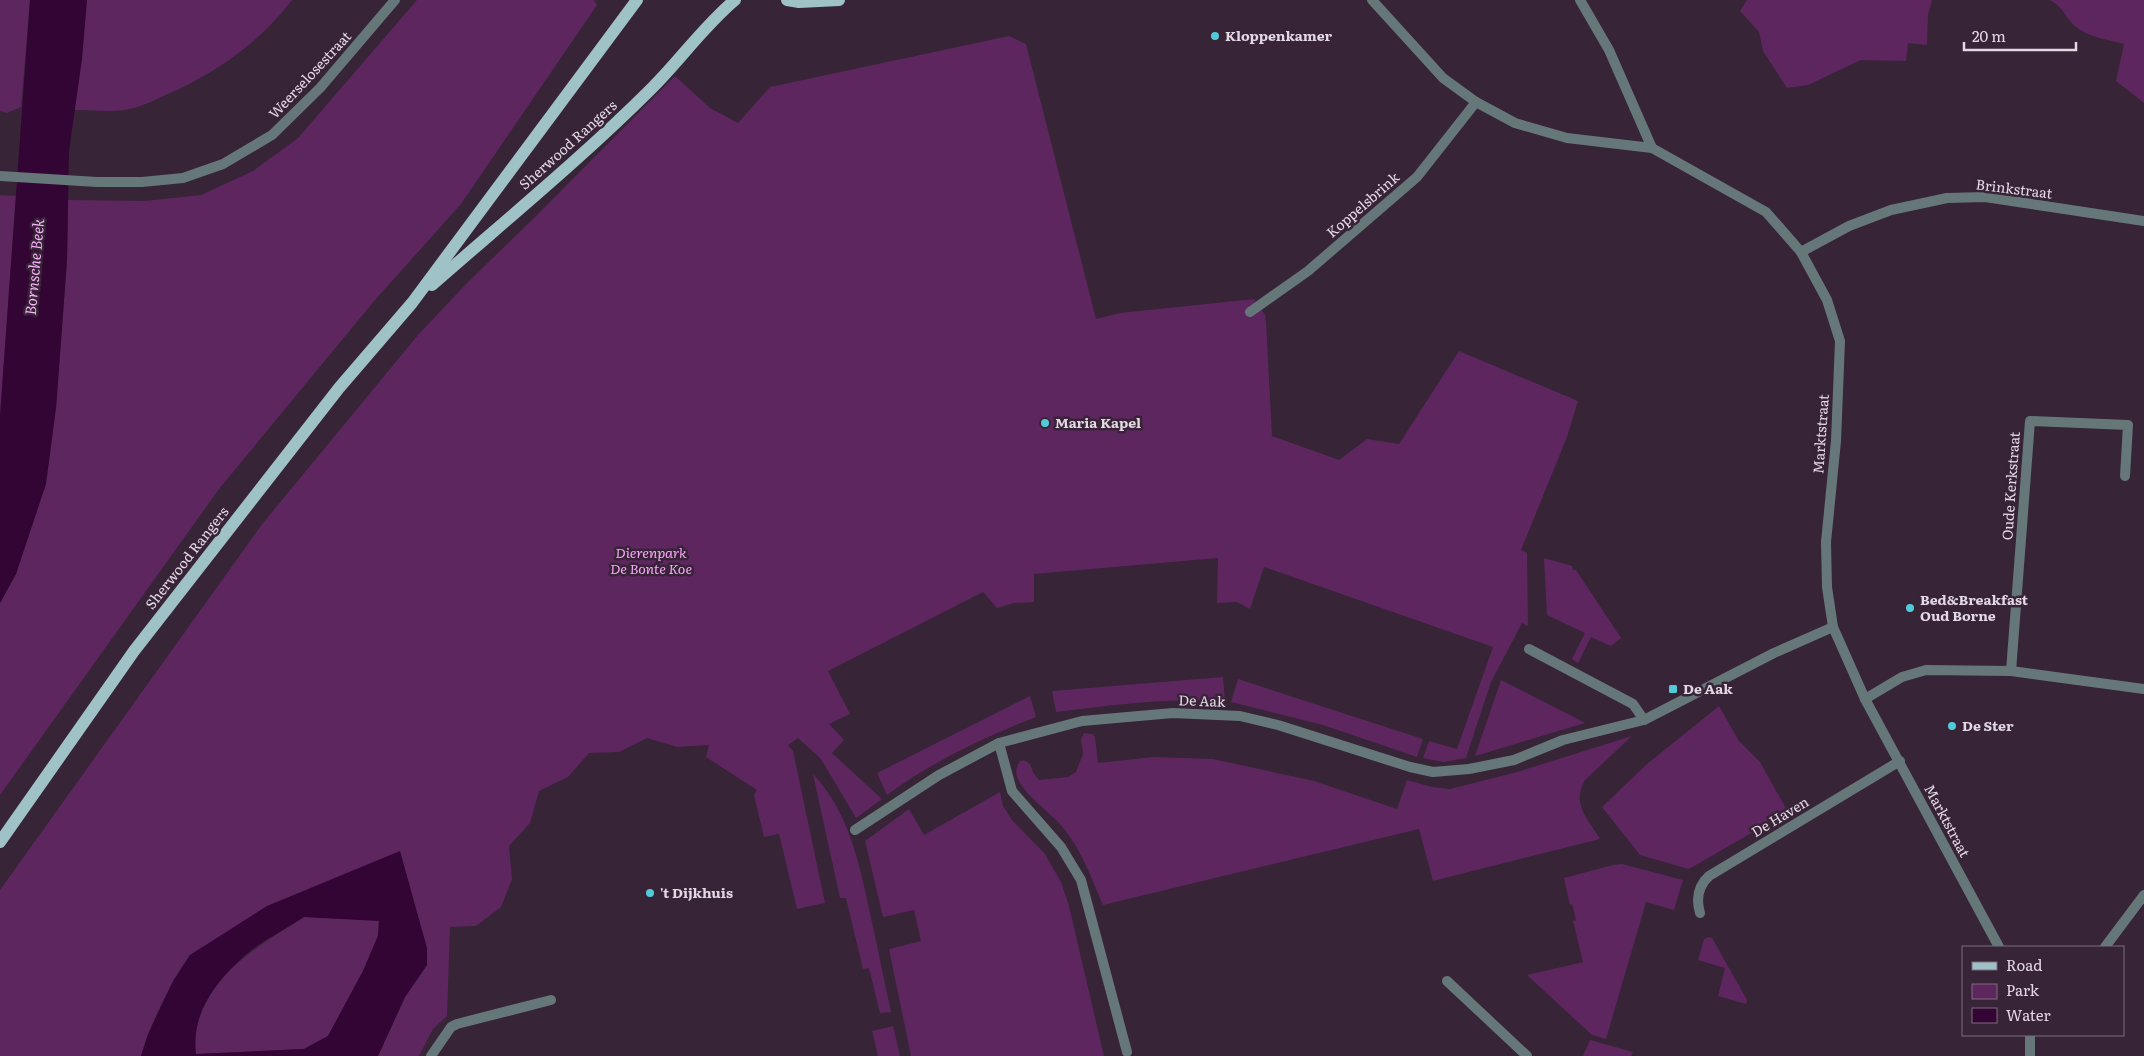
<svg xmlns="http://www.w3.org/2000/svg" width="2144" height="1056" font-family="Literata,serif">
<rect width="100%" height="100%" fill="#372437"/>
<g fill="#5d265f">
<path d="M0 0H30L21 107 7 113 0 111Z"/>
<path d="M87 0H292C259 43 217 72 168 94 155 100 139 108 124 110 108 112 91 110 74 110Z"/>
<path d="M417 0H594L597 5 461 204 375 300 219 489 0 795V603L16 574 56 408 67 260 68 200 145 201 201 195 253 171 298 138Z"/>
<path d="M1747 0H1932L1928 15 1927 45 1908 43 1906 61 1861 60 1808 85 1787 88 1763 51 1759 32 1740 11Z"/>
<path d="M2050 0H2144V103L2116 81 2124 44C2109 40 2087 37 2075 26 2064 16 2064 8 2050 0Z"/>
<path d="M1009 36 1026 44 1096 319 1120 313 1254 299 1265 315 1266 322 1272 436 1339 460 1367 439 1399 444 1459 351 1578 401 1567 437 1521 550 1527 553 1528 626 1522 623 1491 682 1466 758 1444 762 1423 758 1429 741 1457 749 1493 647 1264 567 1250 609 1237 602 1217 603 1218 558 1034 574V602L1014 603 997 608 983 592 828 671 850 714 829 724 844 740 832 753 882 799 856 818 821 759 798 738 788 745 793 751 825 903 797 909 779 834 764 837 754 795 757 790 706 757 709 745 677 747 647 738 619 752 589 753 568 777 539 791 530 823 509 846 512 879 501 907 476 926 450 927 447 1016 433 1029 419 1056H378L405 997 427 965 400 852 190 955C169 986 152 1020 141 1056H0V890L263 523 418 335 467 283 534 218 675 76 710 108 738 123 770 87Z"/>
<path d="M0 195 16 196 0 416Z"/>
<path d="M1544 558 1572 566 1573 570H1576L1621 638 1611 646 1591 637 1578 663 1572 659 1585 633 1547 615Z"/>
<path d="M1223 677 1225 702C1168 697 1113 705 1056 712L1052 691Z"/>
<path d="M1238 679 1423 739 1417 757 1323 725 1231 702Z"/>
<path d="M1501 680 1576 718 1585 723 1475 756Z"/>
<path d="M1030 696 1036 717C983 738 933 761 887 795L877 773Z"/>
<path d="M1719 706 1739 741 1760 762 1788 812 1689 869 1640 855 1602 807 1647 764Z"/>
<path d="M1084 733 1092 734 1095 737 1098 763 1153 757 1213 759 1314 781 1397 809 1407 780 1432 787 1450 789 1517 772 1632 736 1585 780C1571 804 1588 819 1600 839L1433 881 1419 829 1103 905C1090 875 1082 850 1060 824 1048 811 1025 795 1018 779 1015 773 1016 767 1020 761L1024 760 1030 764 1033 772 1039 780 1068 777 1076 772 1083 754 1081 739Z"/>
<path d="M813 774C850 813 860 867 871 918 878 949 884 980 891 1012L880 1013 869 968 863 969 846 898H840Z"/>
<path d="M1000 792 1003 806 1012 820 1045 854 1061 882 1069 906 1104 1056H911L889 949 921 941 914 910 883 917 865 841 909 809 924 835Z"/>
<path d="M1622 864 1683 880 1674 910 1646 902 1606 1039 1592 1035 1527 975 1583 962 1573 921 1576 920 1572 904 1570 905 1564 878 1613 865Z"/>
<path d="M304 917 379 920 378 936 363 971 328 1036 304 1049 196 1054C188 986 255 948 304 917Z"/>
<path d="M1708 937 1712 938 1747 1000 1746 1004 1718 996 1725 968 1698 960 1704 939Z"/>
<path d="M893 1026 900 1056H878L872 1031Z"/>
<path d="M1590 1040 1633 1052 1631 1056H1583Z"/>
</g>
<g fill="#320534" fill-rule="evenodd">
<path d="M30 0H87L82 59 69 151 67 260 56 408 46 484 16 574 0 603V416Z"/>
<path d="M400 851 427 948V965L405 997 378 1056H141L148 1034 173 981 190 955 267 906ZM304 917 379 921 378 936 363 971 328 1036 304 1049 196 1054C190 1013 219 977 249 952 265 939 286 929 304 917Z"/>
</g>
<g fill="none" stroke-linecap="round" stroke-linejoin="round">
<g stroke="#667779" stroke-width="10">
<path d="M999 743 1012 791 1061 847 1081 880 1127 1052"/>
<path d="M431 1056 451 1027 457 1024 551 1000"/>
</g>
<path stroke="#667779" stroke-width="10" d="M1447 981 1527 1056"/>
<g stroke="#667779" stroke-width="10">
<path d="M1372 0 1443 78 1476 102 1515 123 1567 138 1652 148 1766 212 1801 252 1827 300 1840 341 1836 441 1826 542 1827 587 1833 627 1865 699 1999 947"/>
<path d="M1580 0 1609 50 1652 148"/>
<path d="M1801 252 1849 226 1891 210 1947 198 1985 197 2144 221"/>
<path d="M1250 312 1308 271 1417 177 1476 102"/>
<path d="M1529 649 1633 704 1644 720"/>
<path d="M2011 671 2030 421 2128 425 2125 476"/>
<path d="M1865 699 1902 677 1926 670 2011 671 2144 689"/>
<path d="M855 830 939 775 999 743 1082 721 1173 713 1240 716 1278 725 1410 767 1433 772 1469 769 1514 760 1563 740 1644 720 1774 653 1833 627"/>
<path d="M1700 913C1696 899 1698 886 1709 876L1900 761"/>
<path d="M2105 947 2144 895"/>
<path d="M2030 1035V1056"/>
</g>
<path stroke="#667779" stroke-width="10" d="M0 176 97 182H142L183 178 223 164 272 135 320 88 395 0"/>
<g stroke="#9fc2c6" stroke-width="12">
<path d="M787 0 799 2 839 0"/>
<path d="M432 285C506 220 583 157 652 88 681 59 704 26 735 0"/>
<path d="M0 842 134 651 339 388 412 303 637 0"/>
</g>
</g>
<g fill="#52cbd9" stroke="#372437" stroke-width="2">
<circle cx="1215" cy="36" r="5"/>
<circle cx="1045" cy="423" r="5"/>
<circle cx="1910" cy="608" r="5"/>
<rect x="1668" y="684" width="10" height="10" rx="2.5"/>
<circle cx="1952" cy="726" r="5"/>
<circle cx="650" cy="893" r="5"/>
</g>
<g text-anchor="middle" stroke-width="5" stroke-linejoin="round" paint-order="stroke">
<g font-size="14" font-weight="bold" fill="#e5d8e5" stroke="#372437" text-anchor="start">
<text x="1225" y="41">Kloppenkamer</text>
<text x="1055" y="428">Maria Kapel</text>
<text x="1920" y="605">Bed&amp;Breakfast<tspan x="1920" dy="16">Oud Borne</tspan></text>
<text x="1683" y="694">De Aak</text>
<text x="1962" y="731">De Ster</text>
<text x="660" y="898">'t Dijkhuis</text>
</g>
<g font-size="14" fill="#e5d8e5" stroke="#372437">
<text transform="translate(310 75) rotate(-47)" y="5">Weerselosestraat</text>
<text transform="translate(568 145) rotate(-42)" y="5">Sherwood Rangers</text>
<text transform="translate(2014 189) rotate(7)" y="5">Brinkstraat</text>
<text transform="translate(1363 205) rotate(-41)" y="5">Koppelsbrink</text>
<text transform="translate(1821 434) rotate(-86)" y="5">Marktstraat</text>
<text transform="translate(2011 486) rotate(-86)" y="5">Oude Kerkstraat</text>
<text transform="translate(187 558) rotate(-52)" y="5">Sherwood Rangers</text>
<text transform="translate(1202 701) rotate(2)" y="5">De Aak</text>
<text transform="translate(1780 817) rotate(-31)" y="5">De Haven</text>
<text transform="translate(1947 821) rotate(62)" y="5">Marktstraat</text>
</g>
<g font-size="14" font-style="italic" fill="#fba5fc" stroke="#372437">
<text x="651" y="558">Dierenpark<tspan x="651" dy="16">De Bonte Koe</tspan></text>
</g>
<g font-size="15" font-style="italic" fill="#fab5fa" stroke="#372437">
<text transform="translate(35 267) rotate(-85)" y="5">Bornsche Beek</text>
</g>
</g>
<rect x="1962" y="946" width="162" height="90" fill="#372437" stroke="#7d6c7d"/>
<rect x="1972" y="962" width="25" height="8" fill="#9fc2c6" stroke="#7d6c7d"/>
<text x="2006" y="971" font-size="15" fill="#e5d8e5">Road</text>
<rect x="1972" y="984" width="25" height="15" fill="#5d265f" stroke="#7d6c7d"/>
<text x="2006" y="996" font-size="15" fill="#e5d8e5">Park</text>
<rect x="1972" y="1008" width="25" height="15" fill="#320534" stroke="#7d6c7d"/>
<text x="2006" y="1021" font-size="15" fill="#e5d8e5">Water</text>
<path d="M1964 42v8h112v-8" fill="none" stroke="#e5d8e5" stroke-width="2.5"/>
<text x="1972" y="42" font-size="15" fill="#e5d8e5" stroke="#372437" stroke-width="4" paint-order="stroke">20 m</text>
</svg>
